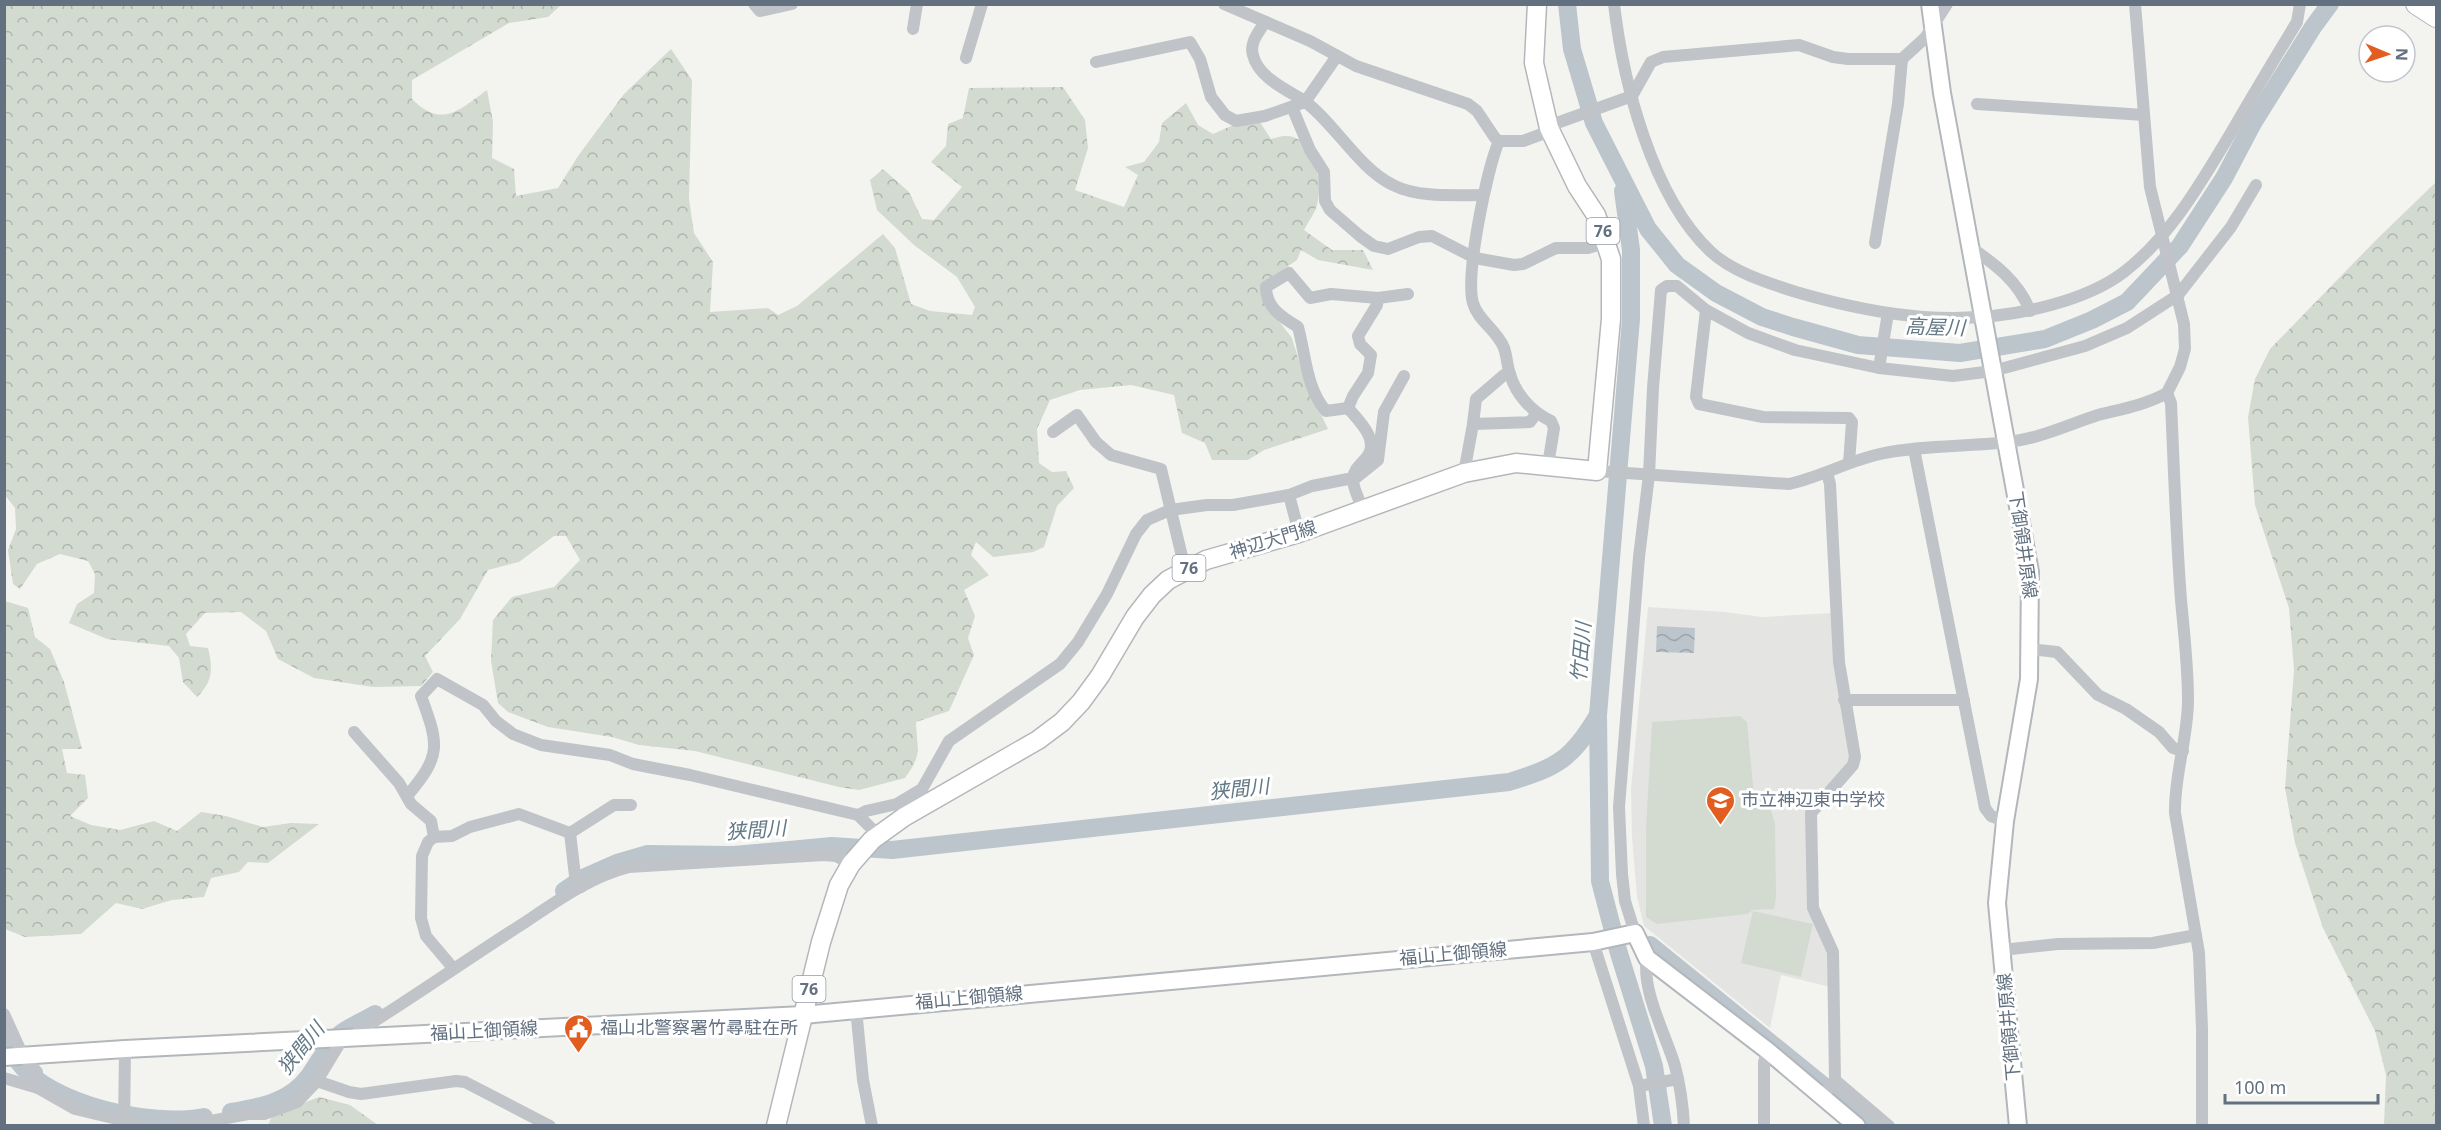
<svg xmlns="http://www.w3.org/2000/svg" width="2441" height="1130" font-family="'Noto Sans','Noto Sans JP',sans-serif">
<defs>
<pattern id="forest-crowns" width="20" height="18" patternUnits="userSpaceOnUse" patternTransform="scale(1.5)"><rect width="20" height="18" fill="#d3dad0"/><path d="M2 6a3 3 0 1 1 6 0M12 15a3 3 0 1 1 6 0" fill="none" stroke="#afb5ae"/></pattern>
<pattern id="water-waves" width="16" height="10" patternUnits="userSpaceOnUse" patternTransform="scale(1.5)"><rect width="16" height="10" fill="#bcc5cb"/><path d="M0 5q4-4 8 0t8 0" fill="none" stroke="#9ca4aa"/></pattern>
</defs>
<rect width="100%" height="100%" fill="#f3f4ef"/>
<path fill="#e4e5e3" d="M1648 607 1725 612 1762 617 1832 613 1851 763 1808 813 1810 914 1829 953 1830 987 1781 975 1770 1028 1644 926 1637 897 1632 837 1631 789Z"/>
<g fill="#d3dad0">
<path d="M1740 716 1747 722 1755 807H1770L1775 824 1776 898 1774 909 1753 910 1747 914 1657 924 1646 917V828L1652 722Z"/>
<path d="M1753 911 1813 924 1801 977 1741 963Z"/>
</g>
<g fill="url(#forest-crowns)">
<path d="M4 5H561L548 17 509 23 412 80V99C442 129 459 110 487 90L493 122 492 158 514 169 516 196 558 188 578 156 624 94 671 49 692 80 689 199 694 233 713 262 710 312 768 308 778 315 797 306 883 234 895 248 911 304 930 311 972 315 975 307 957 277 914 245 877 210 870 180 883 169 909 192 922 219 934 220 962 187 931 162 946 146 948 124 963 118 969 88 1063 87 1085 120 1088 148 1075 190 1124 207 1138 175 1125 167 1144 162 1159 142 1162 123 1186 103 1198 125 1213 134 1231 126 1260 122 1271 139C1275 138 1281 136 1285 136 1315 135 1323 183 1317 205 1315 213 1308 222 1304 230L1332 250H1363L1373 270 1318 260 1301 250 1297 260 1262 284 1263 301 1292 338 1305 381 1328 429 1264 450 1248 460H1212L1205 443 1182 433 1174 395 1131 385 1080 390 1050 400 1037 429 1039 463 1052 472 1066 471 1074 488 1057 506 1044 547 1033 552 993 557 976 542 971 555 989 575 964 590 975 616 968 638 974 655 949 711 916 722C917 751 923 753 905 778L859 790 839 787 695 751 639 745 612 737 548 727 508 712 498 703 491 661 493 620 512 597 554 587 580 560 566 536H554L519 562 488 570 460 619 425 656 433 672 421 686 373 687 314 678 278 659 266 631 241 612 205 613 186 634 190 646 208 648C213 668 213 682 197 697L183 682 179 658 169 646 107 639 69 623 77 604 94 593 95 574 88 561 60 554 37 564 20 589 13 584 8 550 16 529 15 508 4 494Z"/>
<path d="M2436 182V1125H2384L2386 1075 2375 1031 2323 928 2295 843 2285 788 2294 670 2289 608 2255 505 2248 417 2255 379 2270 349 2377 239Z"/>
<path d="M5 601 28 608 35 637 50 649 64 682 82 749H62L67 773 85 775 88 798 70 816 91 825 120 830 154 821 177 831 201 812 226 816 263 827 291 823 319 824 268 863 248 862 239 872 211 878 204 897 172 900 142 909 116 903 81 934 25 937 5 929Z"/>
<path d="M319 1097 350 1105 378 1125 268 1126 272 1115Z"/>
</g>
<path fill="url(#water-waves)" d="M1657 626 1695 628 1694 653 1656 652Z"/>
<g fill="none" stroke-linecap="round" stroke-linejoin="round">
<g stroke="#bcc5cb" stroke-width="18">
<path d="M1567 4 1572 49 1594 123 1648 229 1677 265 1716 293 1762 317 1793 327 1858 345 1960 353 2045 339 2092 320 2127 302 2180 246 2224 178 2253 123 2313 27 2330 4"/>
<path d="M1623 191 1631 250V319L1598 715 1600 881 1618 950 1654 1066 1663 1126"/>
<path d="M564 891 583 878 617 863 648 854 734 855 832 846 892 850 1509 782C1558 767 1572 759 1598 715"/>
<path d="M1650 945 1873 1126"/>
<path d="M4 1031C8 1041 11 1051 17 1060 49 1106 153 1127 204 1117"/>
<path d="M231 1112C261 1107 290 1102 309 1076 319 1062 326 1047 339 1035 346 1028 366 1020 375 1014"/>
</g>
<defs>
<g id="secondary">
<path d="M1930 4 1942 93 2030 572 2029 679 2005 821 1997 903 2018 1126"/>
<path d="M4 1057 125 1049 803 1015 1593 942 1635 933 1647 958 1768 1051 1857 1126"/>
</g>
<path id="primary" d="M776 1126 821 942 839 885 851 864 872 840 904 817 1038 740 1062 722 1081 702 1100 676 1135 617 1152 595 1168 580 1206 560 1299 533 1464 473 1516 463 1597 471 1611 319V259L1596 215 1577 186 1549 128 1534 63 1537 4"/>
<path id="trunk" d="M2416 4 2436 17"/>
</defs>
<use href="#secondary" stroke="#b2b7bc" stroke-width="20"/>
<use href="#primary" stroke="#b3b7bb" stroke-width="21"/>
<use href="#trunk" stroke="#b3b6b9" stroke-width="22"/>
<g stroke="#c0c3c7" stroke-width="12">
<path d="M754 4 760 11 792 4"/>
<path d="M1224 4 1310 41 1356 66 1468 104 1477 111 1495 138 1499 141H1523L1542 134 1554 124 1632 96 1651 62 1663 57 1799 45 1833 57 1848 59H1902L1925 38 1947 4"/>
<path d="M1614 4C1623 82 1652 196 1710 251 1732 272 1768 283 1796 292 1882 317 1964 329 2051 305 2077 298 2103 288 2124 272 2171 236 2202 181 2232 131 2253 95 2275 58 2297 22L2300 4"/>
<path d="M1265 22C1259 32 1249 43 1253 55 1258 77 1285 89 1303 100 1334 122 1358 168 1393 185 1418 198 1455 195 1483 195"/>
<path d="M913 29 917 4"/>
<path d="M966 58 982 4"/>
<path d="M1096 62 1190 42 1200 59 1211 97 1225 115 1236 121 1265 116 1305 102 1337 56"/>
<path d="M1977 104 2144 115"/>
<path d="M1292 107 1310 150 1324 172 1325 201 1330 210 1360 236 1374 246 1388 249 1419 237 1432 236 1475 258 1514 265 1523 264 1556 248H1588L1607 242"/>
<path d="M1499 141C1487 169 1465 275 1473 303 1478 321 1497 330 1504 348 1507 356 1507 366 1510 374 1516 395 1532 412 1551 421L1554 428 1548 465"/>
<path d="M1875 243 1898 104 1902 59"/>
<path d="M1970 247C1995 264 2019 282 2030 311"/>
<path d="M1706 310 1696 397 1699 404 1763 417 1849 418 1852 422 1849 463"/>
<path d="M1879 368 1888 313"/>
<path d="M2167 393 2171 403C2174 469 2176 534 2181 600 2184 633 2188 666 2188 700 2188 738 2174 775 2175 813L2199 953 2202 1029V1126"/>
<path d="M1348 408 1326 411C1306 388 1306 356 1298 327 1282 317 1266 308 1266 287L1289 273 1310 298 1331 294 1378 298 1408 294"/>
<path d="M1473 424 1476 399 1504 375 1510 374"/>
<path d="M1053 432 1077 415 1096 442 1111 455 1161 469 1185 569"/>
<path d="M1914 449 1985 808 1991 816 2005 821"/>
<path d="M1597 471 1789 484C1821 477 1848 461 1880 454 1921 445 1965 447 2007 442 2039 439 2067 425 2098 415 2122 409 2145 405 2167 393L2180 367 2185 349 2184 324 2150 187 2135 4"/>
<path d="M1464 473 1473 424 1530 422 1536 414"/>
<path d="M1289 495 1299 533"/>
<path d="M1363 510C1360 501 1352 487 1353 478 1354 469 1361 464 1366 458 1381 441 1359 421 1348 408L1353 396 1368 373 1371 355 1360 344 1358 336 1377 305 1378 298"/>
<path d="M2030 649 2057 652 2098 695 2126 709 2159 732 2173 748 2183 751"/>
<path d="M1844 700H1964"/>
<path d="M354 732 399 783 411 804 431 821 434 837"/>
<path d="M407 796C442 755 439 745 421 696L437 679 483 705 496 721 513 734 541 745 610 755 633 764 690 775 858 815 878 835"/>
<path d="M858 815 866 811 897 804 922 789 949 741 1060 664 1078 642 1107 594 1136 534 1147 520 1170 510 1207 505H1233L1289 495 1312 486 1348 479 1353 480 1378 460 1384 412 1404 376"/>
<path d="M570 833 614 805H631"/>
<path d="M1635 933 1625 901 1622 874 1619 807 1639 557 1649 475 1653 388 1661 290 1667 286H1677L1706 310 1748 333 1795 350 1879 368 1953 376 1993 371 2085 346 2127 328 2178 295 2231 227 2256 185"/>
<path d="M1593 942 1639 1086 1644 1126"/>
<path d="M2002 950 2058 944 2153 943 2196 935"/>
<path d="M1647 958C1641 990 1666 1035 1675 1066 1680 1085 1683 1105 1684 1126"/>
<path d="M453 968 426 936 421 918 422 856 428 842 434 837 452 836 470 827 519 814 570 833 575 876 581 887"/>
<path d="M856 1009 863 1080 872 1126"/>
<path d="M4 1014 23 1056 37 1072 38 1088"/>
<path d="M357 1037 359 1031C415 996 469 958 524 923 557 901 590 877 629 867L824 855 836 856 851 864"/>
<path d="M4 1078 38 1088 75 1109 147 1126"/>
<path d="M1835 1080 1889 1126"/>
<path d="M317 1081 349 1092 361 1094 456 1081 465 1082 550 1126"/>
<path d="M1639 1086 1678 1079"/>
<path d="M1822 1097 1835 1080 1833 952 1813 908 1811 813 1853 765 1855 757 1839 662 1830 484 1827 473"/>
<path d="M124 1126 125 1049"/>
<path d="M184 1126 248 1114H264L297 1102 317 1081 343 1038"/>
<path d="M1764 1126V1062L1768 1051"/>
</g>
<use href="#secondary" stroke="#fff" stroke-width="16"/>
<use href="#primary" stroke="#fff" stroke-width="18"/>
<use href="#trunk" stroke="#fff" stroke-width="20"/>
</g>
<defs>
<symbol id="school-pin" viewBox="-11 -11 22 30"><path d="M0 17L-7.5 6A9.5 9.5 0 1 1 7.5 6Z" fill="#e25e20" stroke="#fff"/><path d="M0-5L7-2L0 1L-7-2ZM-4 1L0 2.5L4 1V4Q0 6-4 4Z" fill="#fff"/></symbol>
<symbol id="civic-pin" viewBox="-11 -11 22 30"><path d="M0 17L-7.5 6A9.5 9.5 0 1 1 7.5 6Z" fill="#e25e20" stroke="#fff"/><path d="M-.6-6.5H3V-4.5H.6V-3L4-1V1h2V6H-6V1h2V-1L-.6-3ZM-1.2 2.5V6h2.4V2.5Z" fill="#fff"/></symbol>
</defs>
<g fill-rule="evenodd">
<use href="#school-pin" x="1704" y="784" width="33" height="45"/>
<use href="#civic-pin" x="562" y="1012" width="33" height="45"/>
</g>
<g text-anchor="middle" stroke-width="6" stroke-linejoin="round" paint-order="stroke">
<g fill="#fff" stroke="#919ba6" stroke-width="1.5">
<rect x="1586.5" y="218" width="33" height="26" rx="4.5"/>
<rect x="1172.5" y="555" width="33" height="26" rx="4.5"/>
<rect x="792.5" y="976" width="33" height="26" rx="4.5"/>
</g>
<g font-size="16" font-weight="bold" fill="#627080">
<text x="1603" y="237">76</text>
<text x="1189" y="574">76</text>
<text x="809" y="995">76</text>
</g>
<g font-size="18" fill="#627080" stroke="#fff">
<text transform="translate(1273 540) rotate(-17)" y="6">神辺大門線</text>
<text transform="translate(2023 545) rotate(82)" y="6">下御領井原線</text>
<text transform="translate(1453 954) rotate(-5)" y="6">福山上御領線</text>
<text transform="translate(969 998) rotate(-5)" y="6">福山上御領線</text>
<text transform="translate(2009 1027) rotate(-95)" y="6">下御領井原線</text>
<text transform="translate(484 1031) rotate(-3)" y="6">福山上御領線</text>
</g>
<g font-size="18" fill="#627080" stroke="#fff" text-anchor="start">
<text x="1741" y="806">市立神辺東中学校</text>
<text x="600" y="1034">福山北警察署竹尋駐在所</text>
</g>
<g font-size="20" font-style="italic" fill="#637985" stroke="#fff">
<text transform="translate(1935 327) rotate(2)" y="7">高屋川</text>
<text transform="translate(1581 652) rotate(-85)" y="7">竹田川</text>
<text transform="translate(1239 789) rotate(-6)" y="7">狭間川</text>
<text transform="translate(756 830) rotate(-4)" y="7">狭間川</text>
<text transform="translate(301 1048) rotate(-51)" y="7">狭間川</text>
</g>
</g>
<rect width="2441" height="1130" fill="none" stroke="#627080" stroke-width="12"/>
<g transform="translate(2387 54) rotate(92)"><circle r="28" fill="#ffffff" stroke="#c0c6cc" stroke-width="1.5"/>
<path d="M0-4.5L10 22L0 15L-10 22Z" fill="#e25e20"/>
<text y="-9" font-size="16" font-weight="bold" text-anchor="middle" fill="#627080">N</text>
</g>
<path d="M2225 1094v9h153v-9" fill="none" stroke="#627080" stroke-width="3"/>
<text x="2234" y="1094" font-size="18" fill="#627080" stroke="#ffffff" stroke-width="4.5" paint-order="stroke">100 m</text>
</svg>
